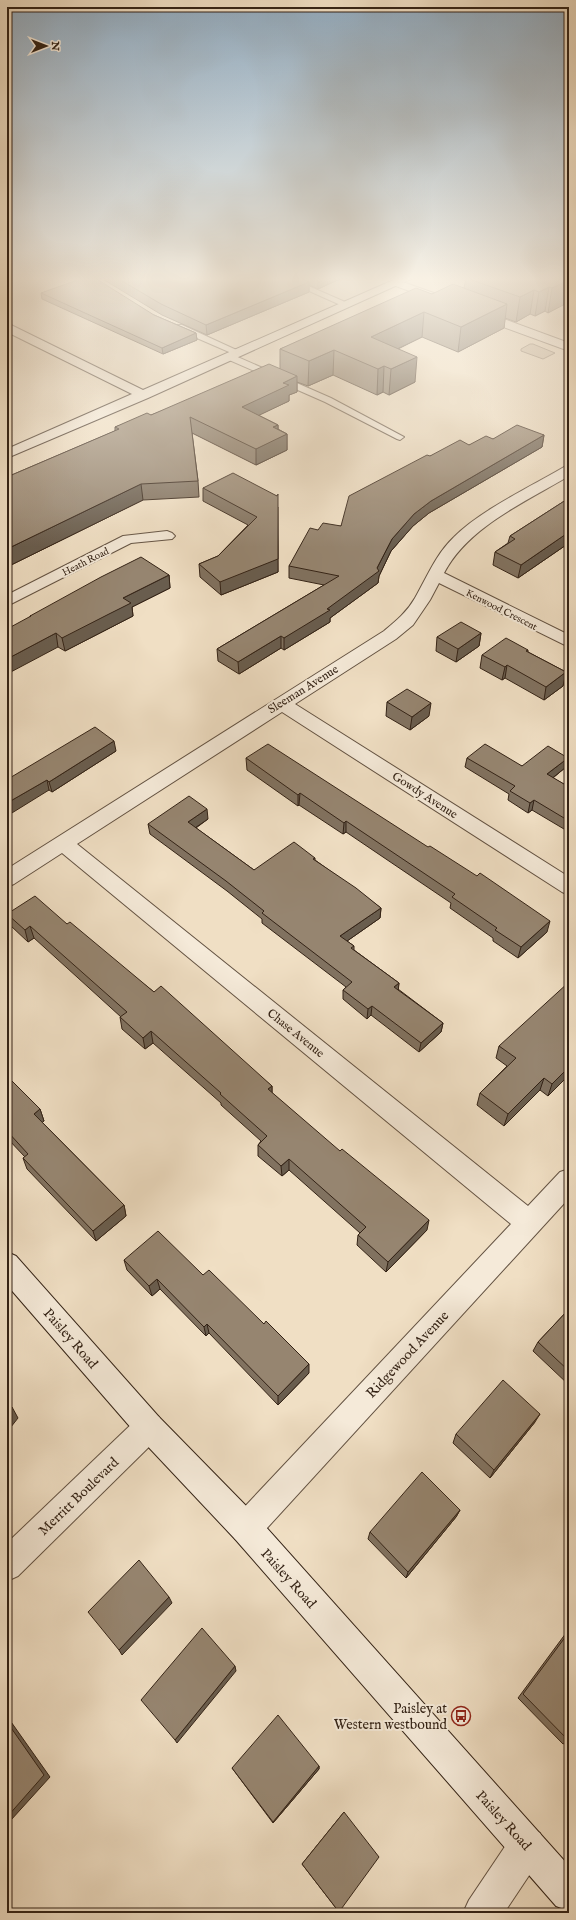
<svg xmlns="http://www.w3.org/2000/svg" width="576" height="1920" font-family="'IM FELL English',serif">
<rect width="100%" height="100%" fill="#f0dfc4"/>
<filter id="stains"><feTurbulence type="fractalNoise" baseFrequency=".005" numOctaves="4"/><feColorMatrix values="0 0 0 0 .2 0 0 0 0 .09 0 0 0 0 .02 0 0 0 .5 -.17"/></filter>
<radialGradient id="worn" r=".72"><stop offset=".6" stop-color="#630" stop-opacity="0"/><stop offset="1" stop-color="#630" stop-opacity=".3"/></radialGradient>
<path fill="#d0bfa6" stroke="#82715e" d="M530 344H533L555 353 543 359 521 351V349Z"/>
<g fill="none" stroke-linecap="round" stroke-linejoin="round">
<defs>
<g id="lane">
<path d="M280 278H290L352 305 345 307Z"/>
<path d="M176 325H182L243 353 242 355H236L176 329Z"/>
<path d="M227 355H233L331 398 404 437 400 440 397 439 325 402 227 359Z"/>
</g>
<g id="street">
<path d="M397 280 445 297 447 299 445 301H437L393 285 391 283 393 281Z"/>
<path d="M477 309 569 343V351L473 316 471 313 473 310Z"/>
<path d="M569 466V476C525 502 468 527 444 573L569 635V647L439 583 430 600 413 625 396 639 295 704 569 877V895L562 892 282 712 77 844 528 1206 560 1172 569 1169V1198L257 1539 246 1543 235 1539 231 1528 235 1517 511 1224 62 853 14 884 7 887V869L384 631C396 621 407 612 415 598 427 577 436 554 454 537 481 510 530 487 564 467Z"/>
<path d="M167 531 172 533 175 536 172 539 131 543 7 606V595L123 536Z"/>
<path d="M149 1412 159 1417 164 1427 159 1437 18 1576 7 1581V1543L139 1417Z"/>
<path d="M527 1828 540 1833 545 1846 540 1859 504 1913H463L469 1900 514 1833Z"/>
</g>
<g id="secondary">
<path d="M398 278H413L148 398 7 458V449L132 394 7 332V323L143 390Z"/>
<path d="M7 1252 16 1256 159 1417 257 1517 569 1866V1911L556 1906 235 1539 139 1437 7 1285Z"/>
</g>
</defs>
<use href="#lane" stroke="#635242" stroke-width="2"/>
<use href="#street" stroke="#635242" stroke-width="2"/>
<use href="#secondary" stroke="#342316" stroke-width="2"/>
<use href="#lane" fill="#f5ead9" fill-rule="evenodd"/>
<use href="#street" fill="#f5ead9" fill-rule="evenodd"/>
<use href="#secondary" fill="#f5ead9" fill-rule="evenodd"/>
</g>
<g fill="#817260" stroke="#342316">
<path d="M101 278H342L318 289 309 285V292L207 335 162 315Z"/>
<path d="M466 278H569L548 313 545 311 535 316 530 314 516 322 505 318 504 328 458 352 422 337 398 349 415 382 389 395 383 392 377 395 333 375 308 386 297 382V392L289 395V401L258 415 278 425V429L287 434V450L256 465 192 433 198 481 199 497 143 500 7 567V477L115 431V427L151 415 280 369V349L432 294 464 288Z"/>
<path d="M41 293 154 315 196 333 197 340 163 354 42 299Z"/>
<path d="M544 435 542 447 429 513 413 526 391 551 379 576 378 583 330 618V622L284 650 281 648 239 674 218 661 217 649 324 585 289 578V566L318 530 341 526 430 456 469 445 493 439Z"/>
<path d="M203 488 277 496 278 572 221 595 200 577 199 564 218 556 248 525 203 501Z"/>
<path d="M569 498V543L518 578 493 565 495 552 508 543 510 536Z"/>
<path d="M169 575 170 588 132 607 133 616 65 651 58 647 30 617V616Z"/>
<path d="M569 595V603L567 602Z"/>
<path d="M481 633 479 646 456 662 436 651 437 637Z"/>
<path d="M528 650V652L566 672 563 686 544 700 505 678 502 680 480 668 482 655Z"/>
<path d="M387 702 429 716 410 730 386 716Z"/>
<path d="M116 751 52 792 49 790 8 779Z"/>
<path d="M246 758 547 932 518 958 493 941V938L450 908 451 903 346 832 343 834 299 805 298 806 247 770Z"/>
<path d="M467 758 522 766 566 767 553 778 569 787V832L532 810 528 813 508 800 509 794 465 767Z"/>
<path d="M208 819 196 828 254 870 315 858V860L381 908 380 918 347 941 354 946V950L399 983 398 989 443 1023 441 1032 419 1052 371 1015 367 1019 343 999V990L346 987 262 923V919L227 891 150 834 148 824Z"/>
<path d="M7 914 67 924 154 992 272 1086V1093L427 1230 386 1272 357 1245 358 1235 360 1233 289 1170 282 1176 258 1156V1145L261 1141 221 1105V1103L153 1043 145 1049 122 1029 120 1017H121L34 938 28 942 11 926Z"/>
<path d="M499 1046 569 1075 548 1096 540 1090 504 1126 477 1105 480 1093 507 1066 496 1058Z"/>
<path d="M7 1069 10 1077 9 1078 40 1109 44 1121 42 1122 124 1205 126 1216 96 1241 27 1169 23 1158 25 1157 7 1138Z"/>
<path d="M124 1260 203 1275 309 1373 278 1405 209 1333 206 1336 160 1289 152 1296 127 1270Z"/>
<path d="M569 1309V1385L533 1351 538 1342Z"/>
<path d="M535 1422 490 1478 453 1443 456 1434Z"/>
<path d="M460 1510 456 1517 406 1578 368 1539 370 1532Z"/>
<path d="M569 1629V1741L563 1744 518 1698Z"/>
<path d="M319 1766V1769L273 1823 232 1768Z"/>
<path d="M344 1812 339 1912 302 1864Z"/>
</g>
<g fill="#695d4e" stroke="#342316">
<path d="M318 278H342L318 289Z"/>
<path d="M569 280V302L548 313 552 288Z"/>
<path d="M309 282V292L207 335 206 325Z"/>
<path d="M549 287 545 311 535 316 539 292Z"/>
<path d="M534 290 530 314 516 322 520 297Z"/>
<path d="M507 304 504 328 458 352 461 327Z"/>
<path d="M424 312 422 337 370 362 371 337Z"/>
<path d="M196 333 197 340 163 354 162 348Z"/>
<path d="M334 350 333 375 308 386 309 361Z"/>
<path d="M417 357 415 382 389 395 391 369Z"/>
<path d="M384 366 383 392 377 395 378 369Z"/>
<path d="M297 376V392L289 395V401L243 423 242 407 283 383Z"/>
<path d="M278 425V438L287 434V450L256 465V449L273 427Z"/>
<path d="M544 435 542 447 429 513 413 526 391 551 379 576 378 583 330 618V622L284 650V638L327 609 377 568 392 539 414 514 431 501Z"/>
<path d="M141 484 143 500 7 567V549Z"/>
<path d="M278 507V572L221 595 220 582Z"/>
<path d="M569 532V543L518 578 521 565Z"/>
<path d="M169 575 170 588 132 607 133 616 65 651 62 638 123 598Z"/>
<path d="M56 633 58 647 7 674V659Z"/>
<path d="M481 633 479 646 456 662 458 649Z"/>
<path d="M281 636V648L239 674 238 662Z"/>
<path d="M507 665 505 678 502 680 505 667Z"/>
<path d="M566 672 563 686 544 700 546 687Z"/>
<path d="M431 703 429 716 410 730 412 717Z"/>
<path d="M114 741 116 751 52 792 49 782Z"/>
<path d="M568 758 566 767 545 784 547 774Z"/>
<path d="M47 780 49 790 7 816V803Z"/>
<path d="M300 793 299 805 298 806V795Z"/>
<path d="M534 800 532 810 528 813 530 803Z"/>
<path d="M207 809 208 819 189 832 188 822Z"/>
<path d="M346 821V832L343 834 344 823Z"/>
<path d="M381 908 380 918 340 946V936Z"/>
<path d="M550 921 547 932 518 958 521 947Z"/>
<path d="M30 926 34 938 28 942 25 930Z"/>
<path d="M399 983 398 993 394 987Z"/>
<path d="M372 1006 371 1015 367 1019 368 1009Z"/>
<path d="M443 1023 441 1032 419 1052 421 1043Z"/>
<path d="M151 1031 153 1043 145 1049 143 1038Z"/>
<path d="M569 1067V1075L548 1096 552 1084Z"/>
<path d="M7 1069 10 1077 7 1079Z"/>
<path d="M544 1078 540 1090 504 1126 508 1114Z"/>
<path d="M272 1086V1097L268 1089Z"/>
<path d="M40 1109 44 1121 38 1126 34 1114Z"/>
<path d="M289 1159V1170L282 1176 281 1166Z"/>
<path d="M124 1205 126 1216 96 1241 93 1231Z"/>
<path d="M429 1220 427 1230 386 1272 388 1262Z"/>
<path d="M157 1279 160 1289 152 1296 149 1286Z"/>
<path d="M207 1324 209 1333 206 1336 204 1327Z"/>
<path d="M309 1364V1373L278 1405V1396Z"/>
<path d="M12 1407 18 1418 7 1432V1413Z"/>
<path d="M540 1414 535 1422 490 1478 494 1470Z"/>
<path d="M460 1510 456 1517 406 1578 408 1572Z"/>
<path d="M169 1597 172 1603 122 1655 119 1650Z"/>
<path d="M235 1666 236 1671 177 1743 175 1740Z"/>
<path d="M7 1718 9 1719 50 1777 11 1820 7 1819Z"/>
<path d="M319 1766V1769L273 1823V1822Z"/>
</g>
<g fill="#968570" stroke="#342316">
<path d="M83 278H95L154 315 196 333 162 348 41 293Z"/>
<path d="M117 278H300L309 282 206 325 161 304Z"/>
<path d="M466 278H569V280L552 288 549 287 539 292 534 290 520 297Z"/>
<path d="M453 284 507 304 461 327 424 312 371 337 417 357 391 369 384 366 378 369 334 350 309 361 280 349 416 288 432 294Z"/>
<path d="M269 364 297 376 283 383 289 385 242 407 278 425 273 427 287 434 256 449 190 417 198 481 141 484 7 549V477L119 429 115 427 147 413 151 415Z"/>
<path d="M517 425 544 435 431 501 414 514 392 539 377 568 379 571 327 609 330 610 284 638 281 636 238 662 217 649 339 576 289 566 310 528 318 530 323 523 341 526 349 496 427 455 430 456 460 440 469 445 486 436 493 439Z"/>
<path d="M233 473 277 496 278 494V559L220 582 199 564 218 556 257 517 203 488Z"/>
<path d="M569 498V532L521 565 495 552 515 539 510 536Z"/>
<path d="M141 557 169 575 123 598 131 603 109 614 62 638 56 633 7 659V629L31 616H30L101 577Z"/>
<path d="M461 622 481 633 458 649 437 637Z"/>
<path d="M506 638 528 650 526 651 566 672 546 687 507 665 505 667 482 655Z"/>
<path d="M407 689 431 703 412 717 387 702Z"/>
<path d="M95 727 114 741 49 782 47 780 7 803V778L8 779Z"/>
<path d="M268 744 428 847 430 846 477 876 480 873 550 921 521 947 495 930 497 928 452 897 455 894 346 821 344 823 300 793 298 795 246 758Z"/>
<path d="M485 744 522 766 548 746 568 758 547 774 569 787V821L534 800 530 803 510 791 515 786 467 758Z"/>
<path d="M189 796 207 809 188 822 254 870 294 842 315 858 313 859 356 888 381 908 340 936 354 946 351 948 399 983 394 987 443 1023 421 1043 372 1006 368 1009 343 990 352 982 262 913 264 911 226 881 148 824Z"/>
<path d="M35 896 67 924 70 922 154 992 161 986 272 1086 268 1089 340 1151 342 1149 429 1220 388 1262 358 1235 366 1227 289 1159 281 1166 258 1145 267 1136 220 1094 221 1093 151 1031 143 1038 120 1017 127 1012 30 926 25 930 7 914Z"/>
<path d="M569 982V1067L552 1084 544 1078 508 1114 480 1093 516 1058 499 1046Z"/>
<path d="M7 1076 40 1109 34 1114 124 1205 93 1231 23 1158 28 1154 7 1131Z"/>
<path d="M158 1231 203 1275 209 1270 264 1324 266 1321 309 1364 278 1396 207 1324 204 1327 157 1279 149 1286 124 1260Z"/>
<path d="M569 1309V1371L538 1342Z"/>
<path d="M503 1380 540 1414 494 1470 456 1434Z"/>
<path d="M7 1403 12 1407 7 1413Z"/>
<path d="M422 1472 460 1510 408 1572 370 1532Z"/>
<path d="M139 1560 169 1597 119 1650 88 1612Z"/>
<path d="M202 1628 235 1666 175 1740 141 1700Z"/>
<path d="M569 1632V1741L523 1694Z"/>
<path d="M278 1715 319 1766 273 1822 232 1768Z"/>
<path d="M7 1722 44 1775 7 1817Z"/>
<path d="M344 1812 379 1857 339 1912 302 1864Z"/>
</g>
<linearGradient id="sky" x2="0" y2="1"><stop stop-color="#91acc2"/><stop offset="0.51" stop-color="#f8f1e4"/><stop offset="1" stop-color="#f8f1e4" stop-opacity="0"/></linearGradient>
<rect width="576" height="547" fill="url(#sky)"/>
<defs>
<symbol id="bus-ring" viewBox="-11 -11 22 22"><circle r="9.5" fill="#f5ead9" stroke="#8f2418" stroke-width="1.5"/><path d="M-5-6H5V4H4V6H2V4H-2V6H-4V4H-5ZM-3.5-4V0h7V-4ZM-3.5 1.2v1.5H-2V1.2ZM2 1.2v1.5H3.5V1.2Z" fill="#8f2418"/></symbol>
</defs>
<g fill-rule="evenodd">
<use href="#bus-ring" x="450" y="1705" width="22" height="22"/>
</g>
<g text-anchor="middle" stroke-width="4" stroke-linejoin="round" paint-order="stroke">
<g font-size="10" fill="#342316" stroke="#f5ead9">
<text transform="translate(85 561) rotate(-27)" y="4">Heath Road</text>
<text transform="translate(502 609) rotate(27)" y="4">Kenwood Crescent</text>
</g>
<g font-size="12" fill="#342316" stroke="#f5ead9">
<text transform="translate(303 689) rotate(-32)" y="4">Sleeman Avenue</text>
<text transform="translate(425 795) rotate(33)" y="4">Gowdy Avenue</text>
<text transform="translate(296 1033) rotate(39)" y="4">Chase Avenue</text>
</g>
<g font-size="14" fill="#342316" stroke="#f5ead9">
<text transform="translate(71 1338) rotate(49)" y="5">Paisley Road</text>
<text transform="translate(407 1354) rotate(-47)" y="5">Ridgewood Avenue</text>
<text transform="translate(78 1496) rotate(-44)" y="5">Merritt Boulevard</text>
<text transform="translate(289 1578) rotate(48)" y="5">Paisley Road</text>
<text transform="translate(504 1820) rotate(48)" y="5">Paisley Road</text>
</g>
<g font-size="14" fill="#342316" stroke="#f5ead9" text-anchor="end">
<text x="447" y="1713">Paisley at<tspan x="447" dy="16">Western westbound</tspan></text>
</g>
</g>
<rect width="576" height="1920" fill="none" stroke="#f0dfc4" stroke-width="24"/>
<rect x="8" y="8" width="560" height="1904" fill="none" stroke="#342316" stroke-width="2"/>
<rect x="12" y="12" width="552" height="1896" fill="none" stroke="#342316"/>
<g transform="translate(46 46) rotate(90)" stroke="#f5ead9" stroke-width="3" paint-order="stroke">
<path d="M0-3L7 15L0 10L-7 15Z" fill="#342316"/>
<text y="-6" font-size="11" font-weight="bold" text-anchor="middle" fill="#342316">N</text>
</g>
<rect width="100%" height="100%" filter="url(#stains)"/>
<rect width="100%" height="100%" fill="url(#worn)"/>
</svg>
